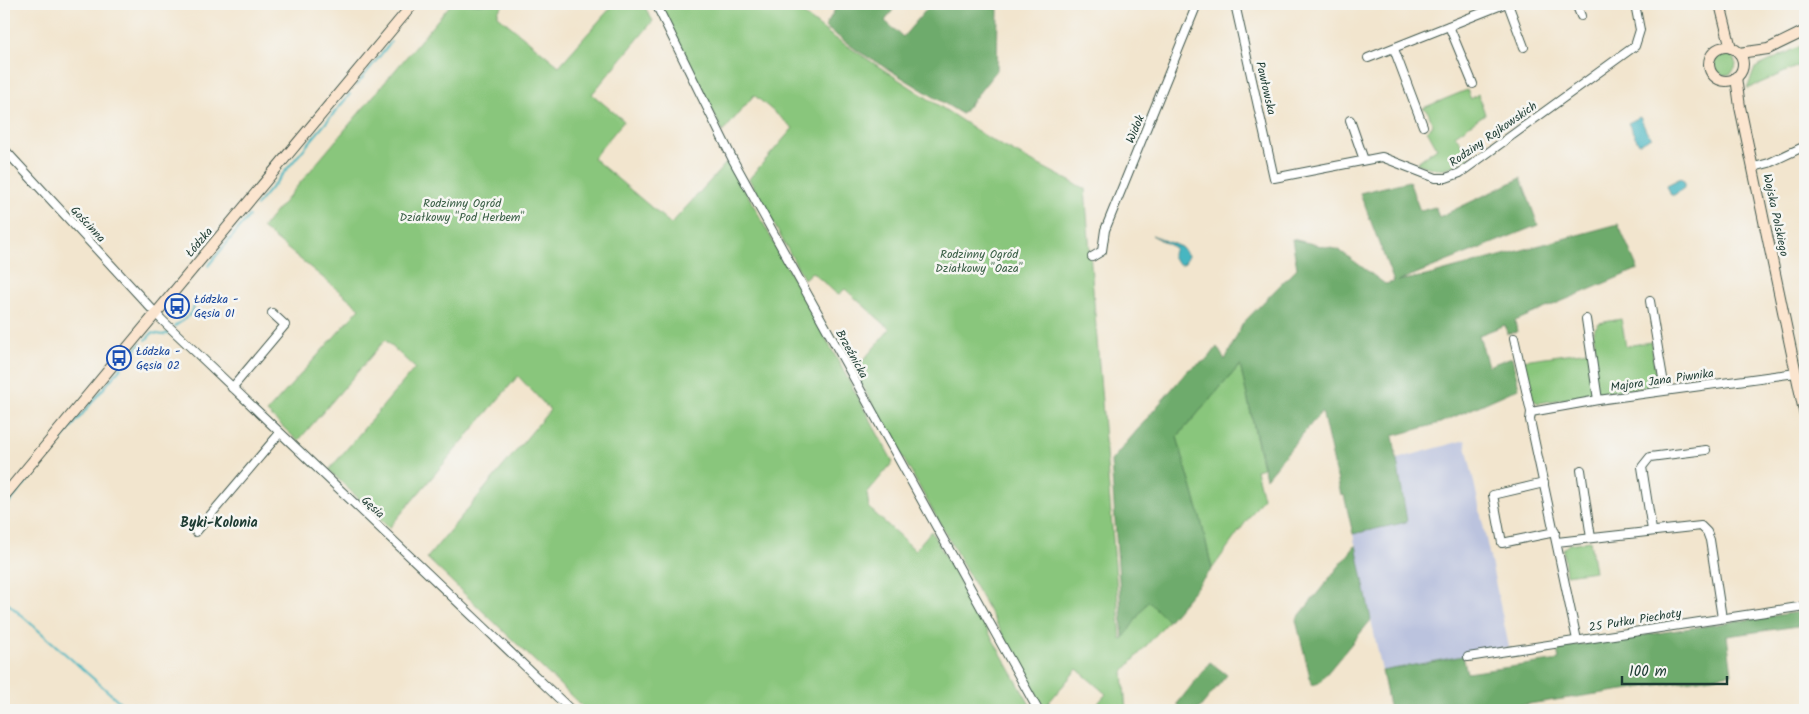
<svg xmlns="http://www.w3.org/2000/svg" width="1809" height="714" font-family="Kalam,sans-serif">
<rect width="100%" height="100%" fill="#f6f6f2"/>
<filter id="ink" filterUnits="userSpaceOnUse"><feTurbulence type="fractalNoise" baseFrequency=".02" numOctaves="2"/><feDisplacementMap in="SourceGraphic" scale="10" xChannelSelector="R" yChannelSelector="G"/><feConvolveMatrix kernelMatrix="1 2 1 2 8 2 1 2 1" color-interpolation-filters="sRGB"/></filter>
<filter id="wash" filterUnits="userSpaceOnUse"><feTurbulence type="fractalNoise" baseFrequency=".0096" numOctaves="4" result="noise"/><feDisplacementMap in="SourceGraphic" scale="20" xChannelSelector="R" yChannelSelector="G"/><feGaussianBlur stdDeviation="1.12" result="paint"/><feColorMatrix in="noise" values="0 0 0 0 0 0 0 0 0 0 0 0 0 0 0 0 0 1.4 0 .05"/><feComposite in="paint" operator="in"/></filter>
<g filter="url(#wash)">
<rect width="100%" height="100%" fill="#f2e5ce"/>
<path fill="#bbc3de" d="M1465 440 1509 647 1382 671 1353 534 1407 522 1397 459Z"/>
<g fill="#89c67c" stroke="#548258">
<path d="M451 4H504L498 11V16L559 66 614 4H643L653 21 592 94 624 121 593 158 671 224 729 160 893 462 867 493 869 508 915 550 931 531 1033 710H586L427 558 550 410 518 376 389 528 329 470 415 368 385 340 298 441 267 412 360 308 262 228Z"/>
<path d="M665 4H790L832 36 993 141 1085 189 1121 640 1148 601 1168 621 1123 672 1126 710H1092L1106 694 1077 669 1044 708 854 371 890 329 845 289 838 295 812 272 804 279 749 179 793 128 754 95 723 132 662 8Z"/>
<path d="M1805 44V63L1747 89 1755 68Z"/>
<circle cx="1725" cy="64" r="11"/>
<path d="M1467 90 1471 99 1478 94 1485 114 1455 135 1470 156C1451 170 1438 172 1416 163L1437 148 1427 130 1433 126 1428 112 1423 108Z"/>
<path d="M1621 319 1626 346 1651 342 1657 385 1538 403 1531 398 1523 360 1596 350 1593 331 1599 323Z"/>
<path d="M1240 365 1263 468 1256 470 1263 498 1212 569 1201 520 1177 437Z"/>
<path d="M1590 541 1595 571 1566 575 1563 549 1569 544Z"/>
</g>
<g fill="#6eab6c" stroke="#467450">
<path d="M838 4H897L885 21 903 37 931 4H968L998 9 997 70 962 114 858 51 825 27Z"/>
<path d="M1521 178 1538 225 1398 281 1426 276 1618 224 1638 269 1515 321 1517 332 1507 334 1505 325 1479 335 1488 366 1512 357 1519 388 1440 423 1393 436 1407 522 1353 534 1344 495H1341L1322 411 1266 478 1240 365 1177 437 1201 520 1212 569 1168 621 1148 601 1123 639 1111 461 1188 370 1208 359 1217 347 1225 360 1243 323 1297 268 1292 239 1339 250 1385 284 1394 282 1360 193 1409 181 1420 211 1435 207 1439 217Z"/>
<path d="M1356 545 1371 620 1319 683 1312 685 1296 620Z"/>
<path d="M1805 611V625L1727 636 1732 674 1488 710H1390L1382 671 1463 656 1467 673 1559 660 1557 648Z"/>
<path d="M1210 662 1227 675 1198 710H1183L1177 704Z"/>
</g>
<g fill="#47b6c1" stroke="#337a7a">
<path d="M1640 117 1647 133 1652 137 1639 144 1628 123Z"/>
<path d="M1681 178 1684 181V188L1674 195H1671L1667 185Z"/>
<path d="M1152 235 1181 247 1188 255 1185 263 1181 265 1175 261 1172 256 1175 248Z"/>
</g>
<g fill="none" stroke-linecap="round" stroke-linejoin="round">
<g stroke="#47b6c1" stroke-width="2">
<path d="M356 86 391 42"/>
<path d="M256 206 350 94"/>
<path d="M208 266 249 216"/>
<path d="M175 326C185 319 195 314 195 300"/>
<path d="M146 340 152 333 163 335 168 333"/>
<path d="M4 509 141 343"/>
<path d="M4 600 129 710"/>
</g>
</g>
</g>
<g filter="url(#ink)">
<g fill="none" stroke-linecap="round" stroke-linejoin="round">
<defs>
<g id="street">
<path d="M656 4 733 160 1038 710"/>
<path d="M1235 4 1274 178 1382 157 1436 178H1446L1460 173 1635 46 1640 30 1635 4"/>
<path d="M1508 4 1524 47"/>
<path d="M1576 4 1581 16"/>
<path d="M1449 26 1473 84"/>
<path d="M1394 49 1423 126"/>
<path d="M1368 58 1504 4"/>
<path d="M1350 120 1364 160"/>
<path d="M4 149 161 319 571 710"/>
<path d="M1754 167 1769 163 1805 146"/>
<path d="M1092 257 1102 251 1105 230 1197 4"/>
<path d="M1650 301 1665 390"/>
<path d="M1586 319 1598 400"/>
<path d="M1514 338 1531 412 1530 420 1577 640"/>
<path d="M232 388 285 325 272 313"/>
<path d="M1531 412 1598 400 1796 373"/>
<path d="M1581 470 1591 538"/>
<path d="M1544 483 1493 495 1502 543 1555 532"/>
<path d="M1652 530 1642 467 1650 457 1706 450"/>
<path d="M196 532 279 434"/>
<path d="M1557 542 1701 526 1707 532 1710 540 1722 618"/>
<path d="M1468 657 1805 606"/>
</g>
<g id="secondary">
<path d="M1720 4 1731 48"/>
<circle cx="1726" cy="64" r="17"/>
<path d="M1739 53 1768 49 1805 31"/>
<path d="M1736 77 1740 107 1805 416"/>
<path d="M4 496 413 4"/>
</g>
</defs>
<use href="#street" stroke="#3f564b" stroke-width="10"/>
<use href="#secondary" stroke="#3f564b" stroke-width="12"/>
<use href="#street" stroke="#fff" stroke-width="8"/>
<use href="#secondary" stroke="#fbe5cf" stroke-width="10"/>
</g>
</g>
<defs>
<symbol id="bus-ring" viewBox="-11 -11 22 22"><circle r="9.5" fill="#f6f6f2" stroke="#1a4fb4" stroke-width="1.5"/><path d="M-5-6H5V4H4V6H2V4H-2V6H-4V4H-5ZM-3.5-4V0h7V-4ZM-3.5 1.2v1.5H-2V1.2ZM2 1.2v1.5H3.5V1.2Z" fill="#1a4fb4"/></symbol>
</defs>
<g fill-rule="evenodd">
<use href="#bus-ring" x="163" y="292" width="28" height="28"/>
<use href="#bus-ring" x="105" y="344" width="28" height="28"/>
</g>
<g text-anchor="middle" stroke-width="5" stroke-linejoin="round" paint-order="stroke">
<g font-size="12" fill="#1f3d34" stroke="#f6f6f2">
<text transform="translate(1266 88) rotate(77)" y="4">Pawłowska</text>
<text transform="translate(1135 129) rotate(-67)" y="4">Widok</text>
<text transform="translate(1493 134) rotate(-35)" y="4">Rodziny Rajkowskich</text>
<text transform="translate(1776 215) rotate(78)" y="4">Wojska Polskiego</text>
<text transform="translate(88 224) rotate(47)" y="4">Gościnna</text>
<text transform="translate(199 242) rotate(-50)" y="4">Łódzka</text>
<text transform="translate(852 354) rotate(61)" y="4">Brzeźnicka</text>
<text transform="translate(1662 380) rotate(-8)" y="4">Majora Jana Piwnika</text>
<text transform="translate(373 507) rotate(43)" y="4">Gęsia</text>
<text transform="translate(1635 620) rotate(-9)" y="4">25 Pułku Piechoty</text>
</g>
<g font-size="12" fill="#3a5f46" stroke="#f6f6f2">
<text x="462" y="207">Rodzinny Ogród<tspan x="462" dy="14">Działkowy "Pod Herbem"</tspan></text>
<text x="979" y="258">Rodzinny Ogród<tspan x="979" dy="14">Działkowy "Oaza"</tspan></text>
</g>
<g font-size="12" fill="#164399" stroke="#f6f6f2" text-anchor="start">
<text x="194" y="303">Łódzka -<tspan x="194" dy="14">Gęsia 01</tspan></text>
<text x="136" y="355">Łódzka -<tspan x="136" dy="14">Gęsia 02</tspan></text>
</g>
<g font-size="14" font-weight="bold" fill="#1f3d34" stroke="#f6f6f2">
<text x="219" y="527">Byki-Kolonia</text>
</g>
</g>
<rect width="1809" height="714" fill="none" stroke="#f6f6f2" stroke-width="20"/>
<path d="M1622 676v8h105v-8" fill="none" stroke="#1f3d34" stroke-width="2.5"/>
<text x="1629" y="676" font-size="15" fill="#1f3d34" stroke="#f6f6f2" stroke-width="4" paint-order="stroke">100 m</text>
</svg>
